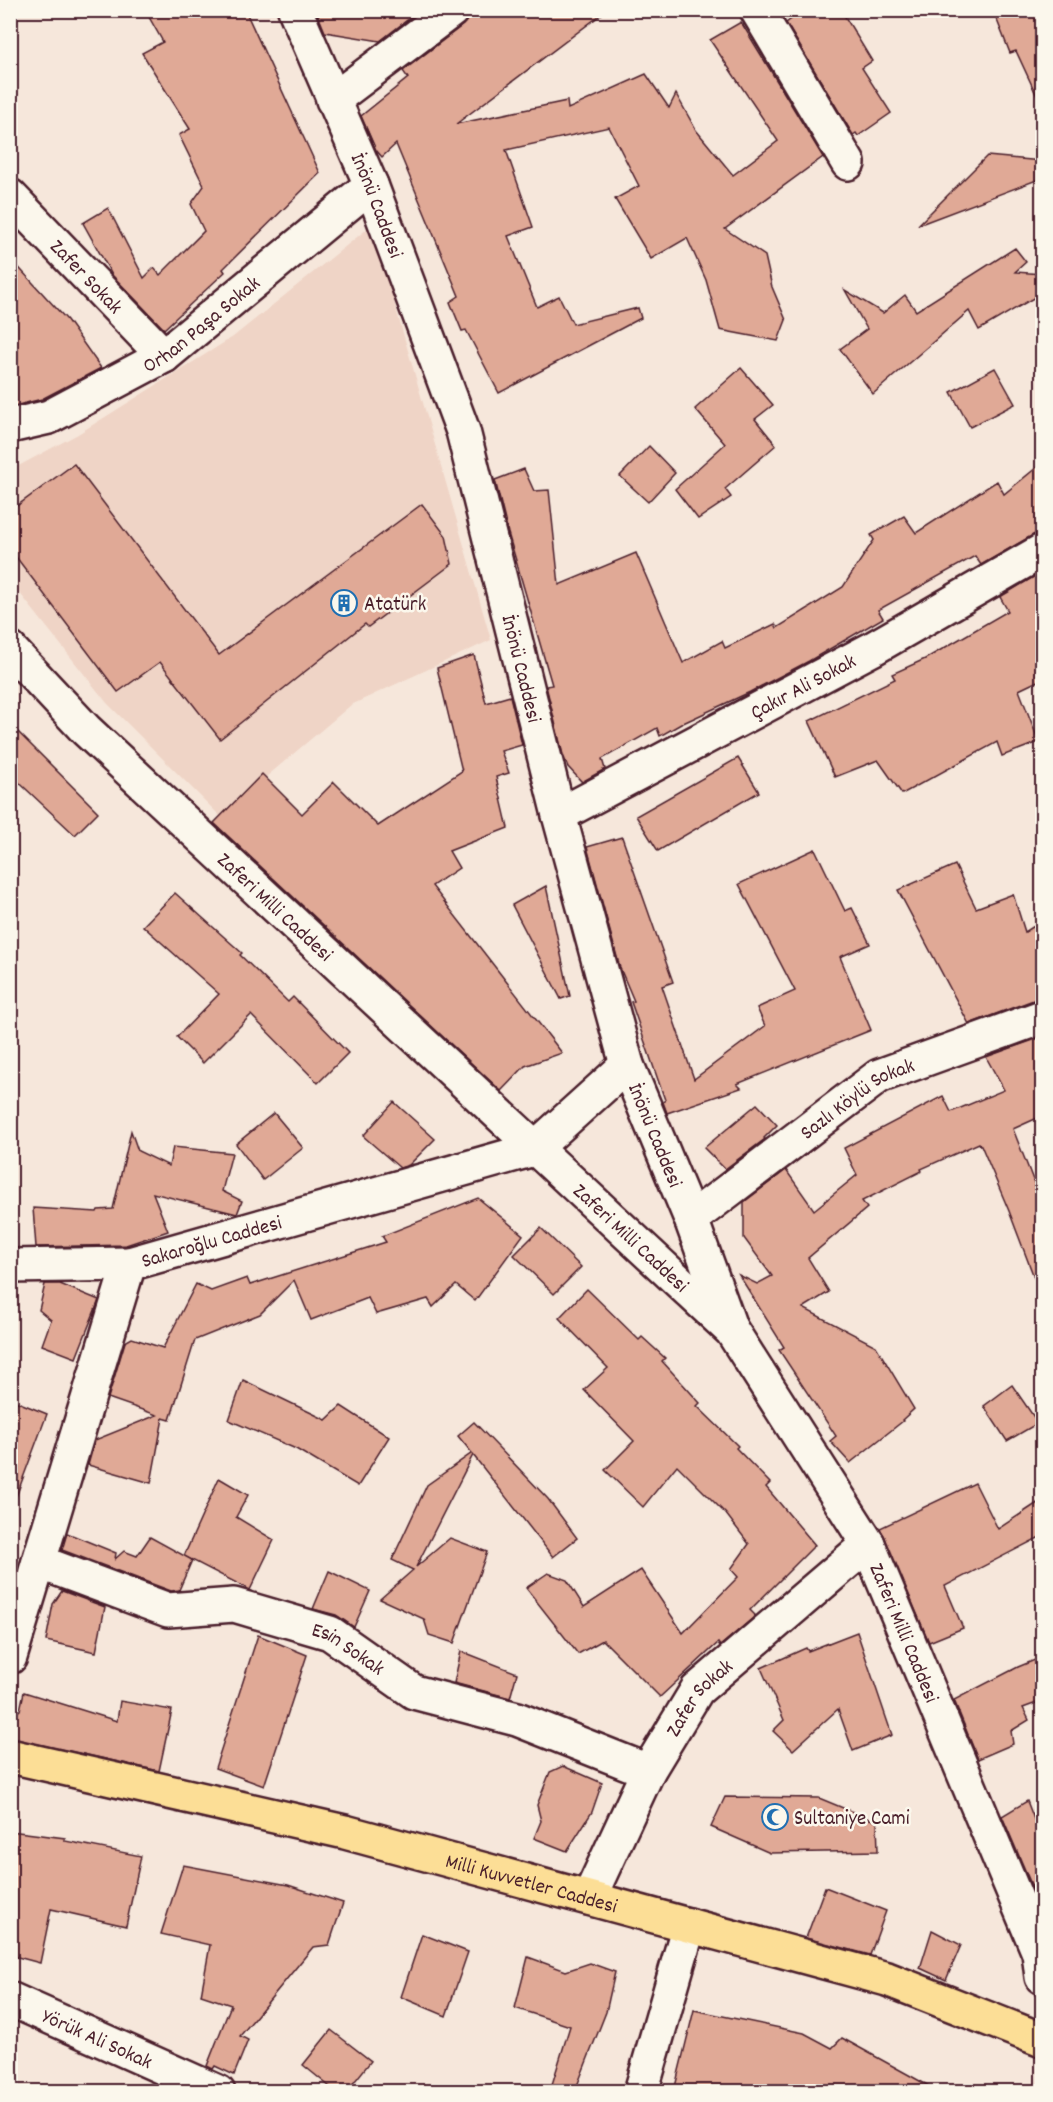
<svg xmlns="http://www.w3.org/2000/svg" width="1053" height="2102" font-family="Dekko,sans-serif">
<rect width="100%" height="100%" fill="#f6e7db"/>
<filter id="ink" filterUnits="userSpaceOnUse"><feTurbulence type="fractalNoise" baseFrequency=".0167" numOctaves="2"/><feDisplacementMap in="SourceGraphic" scale="12" xChannelSelector="R" yChannelSelector="G"/><feConvolveMatrix kernelMatrix="1 2 1 2 8 2 1 2 1" color-interpolation-filters="sRGB"/></filter>
<g filter="url(#ink)">
<path fill="#efd4c6" d="M372 225 491 640 351 705 220 816 107 703 11 582V470L78 434 233 337Z"/>
<g fill="#e0a996" stroke="#4a1f2b" stroke-width="1.5">
<path d="M145 10H245L320 173 223 269 225 272 164 329 112 275 83 223 108 208 144 278 154 268 160 275 204 231 191 204 204 186 179 135 190 129 142 53 163 42Z"/>
<path d="M316 10H420L380 41 325 32Z"/>
<path d="M470 10H607L456 124 567 101 568 109 646 74 669 108 676 94 696 130 733 175 778 141 710 40 741 22 823 157 725 229 765 256 772 287 786 320 778 341 720 330 706 280 687 238 651 259 615 199 639 186 609 127 506 150 533 227 508 236 537 307 559 296 573 324 638 308 641 318 499 393 466 330 462 331 450 302 459 296 396 144 382 157 376 150 361 116 408 78 403 71 463 25 469 18Z"/>
<path d="M804 10H841L872 61 862 68 891 113 858 136 856 133 853 135 786 23Z"/>
<path d="M993 10H1042V107L1016 51 1010 53Z"/>
<path d="M987 156 1042 161V178L918 225Z"/>
<path d="M1015 248 1026 262 1015 272 1042 274V293L979 330 969 311 873 394 840 349 867 329 845 290 883 313 905 295 916 311Z"/>
<path d="M10 258 67 320 101 368 42 399 10 407Z"/>
<path d="M741 368 773 405 755 419 776 445 725 489 731 497 698 519 675 489 725 444 695 409Z"/>
<path d="M995 368 1015 404 970 427 951 392Z"/>
<path d="M649 446 675 473 648 502 620 476Z"/>
<path d="M1042 463V532L1033 535 981 565 975 556 878 610 883 618 809 661 750 692 681 724 660 736 657 728 602 759 605 769 582 782 568 767 563 755 546 686 552 685 508 533 495 480 524 469 534 491 549 490 559 585 636 553 683 663 722 641 725 648 775 624 777 628 843 587 874 540 871 535 904 516 916 533 997 481 1004 494Z"/>
<path d="M74 464 219 655 422 504 446 536 452 564 368 627 365 624 220 739 160 662 118 692 10 549V511Z"/>
<path d="M1042 572V679L1019 690 1039 742 1002 756 997 742 902 794 878 760 835 777 809 721 895 679 892 674 925 659 1008 611 1000 597Z"/>
<path d="M474 655 486 703 510 696 522 745 501 751 509 773 496 777 508 828 449 851 459 868 432 886 562 1053 525 1066 501 1091 214 823 262 774 302 814 334 782 378 826 462 771 437 668Z"/>
<path d="M10 724 98 812 75 835 10 774Z"/>
<path d="M738 758 759 792 658 851 636 816Z"/>
<path d="M622 837 673 982 662 986 694 1079 765 1026 757 1008 795 991 739 884 815 849 845 911 852 908 870 944 840 957 871 1030 737 1084 741 1088 667 1113 663 1102 665 1100 631 1002 634 1001 620 968 587 847Z"/>
<path d="M955 865 976 908 1013 894 1025 932 1042 921V999H1036L969 1024 898 890Z"/>
<path d="M546 886 570 996 561 999 512 905Z"/>
<path d="M175 893 242 953 240 955 288 1002 293 997 348 1053 318 1083 251 1015 203 1063 177 1037 219 994 143 926Z"/>
<path d="M1042 1037V1116L1013 1129 1042 1203V1293H1040L1009 1211 981 1145H980L979 1143 921 1169 922 1171 862 1201 867 1208 808 1258 829 1292 803 1308 876 1346 914 1409 902 1420 903 1421 850 1463 830 1441 836 1436 779 1350 784 1347 739 1275 757 1284 772 1276 744 1238V1202L786 1170 814 1210 857 1175 844 1148 943 1096 951 1112 1004 1090 986 1057Z"/>
<path d="M394 1102 435 1139 409 1165 400 1168 363 1136Z"/>
<path d="M757 1104 777 1125 764 1138 765 1139 725 1169 704 1148Z"/>
<path d="M274 1113 303 1148 263 1180 236 1144Z"/>
<path d="M131 1131 138 1151 169 1166 173 1147 232 1153 222 1191 242 1201 237 1214 153 1193 168 1231 126 1245 36 1247 33 1208 97 1212 98 1210 113 1209Z"/>
<path d="M478 1198 523 1235 475 1301 456 1285 433 1307 428 1299 376 1314 368 1298 311 1320 294 1280 260 1314 195 1340 170 1420 163 1418 151 1483 88 1465 95 1440 157 1415 108 1398 125 1342 132 1338 163 1348 196 1284 211 1291 247 1278 250 1285 386 1242 382 1236Z"/>
<path d="M541 1228 581 1267 554 1294 514 1255Z"/>
<path d="M45 1284H60L99 1300 76 1358 42 1345 51 1320 39 1310Z"/>
<path d="M587 1289 639 1340 642 1337 665 1358 662 1361 700 1403 697 1406 738 1446 736 1448 770 1483 766 1487 815 1545 750 1610 755 1615 753 1618 720 1646 718 1643 660 1697 603 1640 578 1654 526 1588 548 1573 567 1580 584 1607 641 1570 683 1633 738 1577 731 1569 749 1544 726 1514 677 1465 643 1507 605 1470 634 1441 584 1390 608 1368 559 1318Z"/>
<path d="M243 1380 326 1420 341 1406 389 1437 358 1486 296 1449 229 1420Z"/>
<path d="M1012 1385 1038 1423 1007 1441 984 1406Z"/>
<path d="M10 1399 47 1414 14 1502H10Z"/>
<path d="M474 1422 548 1499 577 1538 553 1557 473 1455 416 1567 450 1538 487 1552 454 1643 429 1635 424 1619 380 1599 413 1570 392 1560 427 1485 472 1453 458 1436Z"/>
<path d="M219 1478 248 1495 236 1517 274 1540 250 1590 184 1556Z"/>
<path d="M975 1483 998 1529 1042 1500V1536L945 1586 963 1628 929 1642 880 1528Z"/>
<path d="M67 1533 116 1553 115 1559 124 1551 137 1556 150 1537 192 1560 179 1590 171 1591 62 1550Z"/>
<path d="M329 1571 370 1591 354 1627 336 1615 313 1609Z"/>
<path d="M62 1591 105 1607 96 1652 46 1641 53 1604Z"/>
<path d="M857 1632 892 1735 853 1751 838 1709 793 1750 773 1731 784 1720 761 1668 806 1648 808 1651Z"/>
<path d="M258 1635 307 1655 264 1786 215 1768Z"/>
<path d="M461 1651 517 1673 510 1698 454 1683Z"/>
<path d="M1042 1657V1701L1023 1708 1029 1720 1011 1731 1013 1744 978 1759 954 1700 1018 1667Z"/>
<path d="M24 1692 117 1721 120 1701 172 1710 159 1771 10 1738V1717L20 1710Z"/>
<path d="M563 1766 602 1783 592 1812 567 1851 534 1838 541 1821 537 1805 550 1772Z"/>
<path d="M725 1797 819 1798 877 1822 878 1851 770 1853 711 1827Z"/>
<path d="M1027 1801 1042 1840V1910L1002 1816Z"/>
<path d="M10 1831 65 1838V1841L141 1856 126 1926 51 1909 40 1963 10 1955Z"/>
<path d="M183 1865 288 1885 343 1903 329 1945 313 1947 240 2036 248 2040 234 2075 215 2066 213 2069 207 2066 231 2005 201 1995 210 1945 161 1934Z"/>
<path d="M825 1887 886 1911 870 1955 806 1938Z"/>
<path d="M932 1930 961 1945 946 1980 920 1968Z"/>
<path d="M422 1934 468 1952 446 2016 401 1997Z"/>
<path d="M528 1957 566 1971 590 1963 615 1972 606 2012 575 2091H550L570 2026 515 2008Z"/>
<path d="M694 2010 804 2033 832 2048 842 2038 938 2091H674Z"/>
<path d="M331 2030 371 2061 347 2091H335L303 2065Z"/>
</g>
<g fill="none" stroke-linecap="round" stroke-linejoin="round">
<defs>
<g id="minor">
<path id="s1" d="M295 10 371 185 463 431 559 815 627 1065 691 1219 730 1327"/>
<path d="M757 10 848 163"/>
<path d="M333 100 452 10"/>
<path id="s2" d="M10 196 164 356"/>
<path id="s3" d="M10 426 49 417 164 356 371 185"/>
<path id="s4" d="M10 649 86 730 732 1331 868 1544 1039 1953 1042 1977"/>
<path id="s5" d="M559 815 872 649 1042 551"/>
<path id="s6" d="M691 1219 879 1076 1042 1017"/>
<path d="M10 1266 129 1264"/>
<path id="s7" d="M39 1562 168 1610 234 1605 330 1633 414 1692 517 1719 648 1771"/>
<path id="s8" d="M10 1657 129 1264 534 1149 627 1065"/>
<path id="s9" d="M589 1898 648 1771 697 1690 868 1544"/>
<path id="s10" d="M10 1999 218 2092"/>
<path d="M641 2092 689 1925"/>
</g>
<g id="major">
<path id="s11" d="M10 1756 345 1832 887 1979 1042 2040"/>
</g>
</defs>
<use href="#minor" stroke="#4a1f2b" stroke-width="38"/>
<use href="#major" stroke="#4a1f2b" stroke-width="38"/>
<use href="#minor" stroke="#fbf7ec" stroke-width="33"/>
<use href="#major" stroke="#fcde96" stroke-width="33"/>
</g>
</g>
<defs>
<symbol id="building-ring" viewBox="-11 -11 22 22"><circle r="9.5" fill="#fbf7ec" stroke="#1f6fb2" stroke-width="1.5"/><path d="M-4-6H4V6H1V3H-1V6H-4ZM-2.5-4.3h1.7v1.8h-1.7ZM.8-4.3h1.7v1.8H.8ZM-2.5-1h1.7V.8h-1.7ZM.8-1h1.7V.8H.8Z" fill="#1f6fb2"/></symbol>
<symbol id="mosque-ring" viewBox="-11 -11 22 22"><circle r="9.5" fill="#fbf7ec" stroke="#1f6fb2" stroke-width="1.5"/><path d="M3.5-4.9A6 6 0 1 0 3.5 4.9A5 5 0 1 1 3.5-4.9Z" fill="#1f6fb2"/></symbol>
</defs>
<g fill-rule="evenodd">
<use href="#building-ring" x="329" y="588" width="30" height="30"/>
<use href="#mosque-ring" x="760" y="1802" width="30" height="30"/>
</g>
<g text-anchor="middle" stroke-width="5" stroke-linejoin="round" paint-order="stroke">
<g font-size="21" fill="#4a1f2b" stroke="#fbf7ec">
<text dy="7" stroke="none"><textPath href="#s1" startOffset="212">İnönü Caddesi</textPath></text>
<text dy="7" stroke="none"><textPath href="#s2" startOffset="111">Zafer Sokak</textPath></text>
<text dy="7" stroke="none"><textPath href="#s3" startOffset="219">Orhan Paşa Sokak</textPath></text>
<text dy="7" stroke="none"><textPath href="#s1" startOffset="698">İnönü Caddesi</textPath></text>
<text dy="7" stroke="none"><textPath href="#s5" startOffset="276">Çakır Ali Sokak</textPath></text>
<text dy="7" stroke="none"><textPath href="#s4" startOffset="370">Zaferi Milli Caddesi</textPath></text>
<text dy="7" stroke="none"><textPath href="#s6" startOffset="206">Sazlı Köylü Sokak</textPath></text>
<text dy="7" stroke="none"><textPath href="#s1" startOffset="1184">İnönü Caddesi</textPath></text>
<text dy="7" stroke="none"><textPath href="#s4" startOffset="856">Zaferi Milli Caddesi</textPath></text>
<text dy="7" stroke="none"><textPath href="#s8" startOffset="496">Sakaroğlu Caddesi</textPath></text>
<text dy="7" stroke="none"><textPath href="#s4" startOffset="1342">Zaferi Milli Caddesi</textPath></text>
<text dy="7" stroke="none"><textPath href="#s7" startOffset="327">Esin Sokak</textPath></text>
<text dy="7" stroke="none"><textPath href="#s9" startOffset="230">Zafer Sokak</textPath></text>
<text dy="7" stroke="none"><textPath href="#s11" startOffset="537">Milli Kuvvetler Caddesi</textPath></text>
<text dy="7" stroke="none"><textPath href="#s10" startOffset="96">Yörük Ali Sokak</textPath></text>
</g>
<g font-size="21" fill="#4a1f2b" stroke="#fbf7ec" text-anchor="start">
<text x="364" y="610">Atatürk</text>
<text x="794" y="1824">Sultaniye Cami</text>
</g>
</g>
<rect width="1053" height="2102" fill="none" stroke="#fbf7ec" stroke-width="36"/>
<rect x="18" y="18" width="1017" height="2066" fill="none" stroke="#4a1f2b" stroke-width="2" filter="url(#ink)"/>
</svg>
